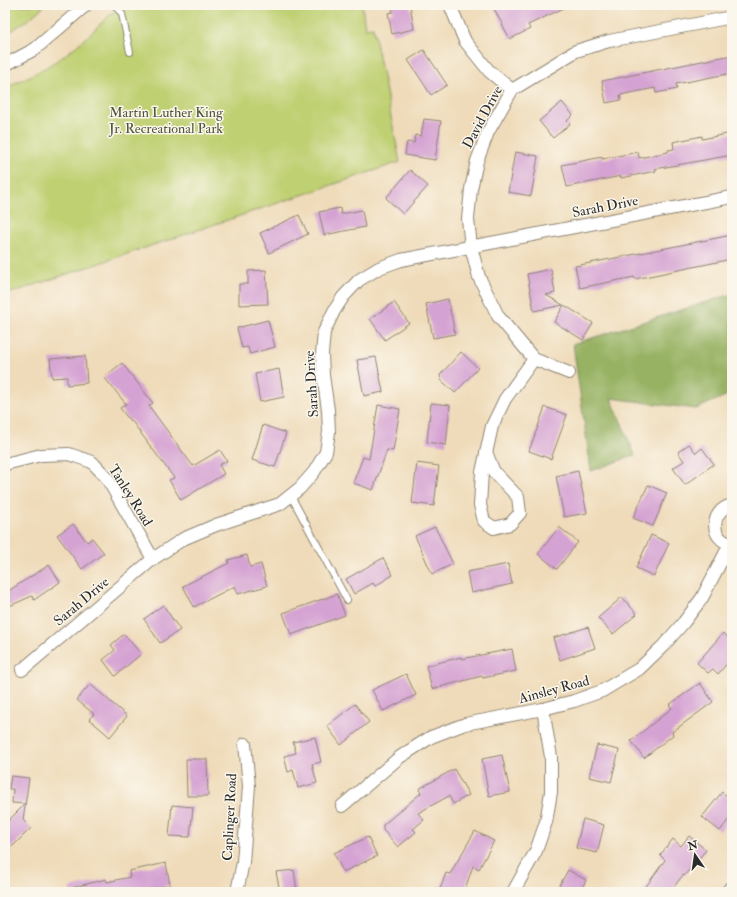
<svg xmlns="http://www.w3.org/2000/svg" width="737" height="897" font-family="'IM FELL Double Pica',serif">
<rect width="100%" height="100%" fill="#fbf7ec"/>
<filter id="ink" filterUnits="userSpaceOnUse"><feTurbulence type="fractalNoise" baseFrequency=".025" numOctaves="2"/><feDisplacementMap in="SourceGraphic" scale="8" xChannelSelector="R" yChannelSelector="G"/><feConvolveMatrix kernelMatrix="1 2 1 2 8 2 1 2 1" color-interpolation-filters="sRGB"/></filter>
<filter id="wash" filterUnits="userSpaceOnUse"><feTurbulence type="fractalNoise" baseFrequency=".012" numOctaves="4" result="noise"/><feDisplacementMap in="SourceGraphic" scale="16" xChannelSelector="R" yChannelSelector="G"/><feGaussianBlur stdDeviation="0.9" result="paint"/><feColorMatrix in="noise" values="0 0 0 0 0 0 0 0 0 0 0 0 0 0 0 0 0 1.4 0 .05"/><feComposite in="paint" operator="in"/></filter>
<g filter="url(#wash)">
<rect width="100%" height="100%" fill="#efdbb9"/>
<g fill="#bfd072" stroke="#757e4e">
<path d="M5 5H45L28 20 5 35Z"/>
<path d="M122 5H362L365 28 373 27 400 162 5 295V87C33 76 58 62 81 42 95 30 107 16 122 5Z"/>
</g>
<path fill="#97b264" stroke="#616e48" d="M732 294V393L696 409 611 398 635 455 591 471 573 344Z"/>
<g id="blocks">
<g fill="#d5a3d3">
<path d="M391 5H410L414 29 392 34 388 13 393 12Z"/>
<path d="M492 5H570L528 25 530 29 510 39Z"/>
<path d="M424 50 447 85 431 95 408 60Z"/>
<path d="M732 55V73L676 84 677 89 656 93 655 88 620 95 621 100 606 103 602 81Z"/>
<path d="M562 102 573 115 567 121 570 124 553 138 539 121Z"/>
<path d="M424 119 441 121 435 160 405 155 407 142 414 143 415 135 421 136Z"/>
<path d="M732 133V155L655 169 656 171 621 178V176L567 187 562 165 602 157V159L638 152 639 158 668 152V150L674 149 673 142 702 136V139Z"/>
<path d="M515 152 538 156 531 196 508 192Z"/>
<path d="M410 170 428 186 403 214 386 198Z"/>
<path d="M340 208 341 214 362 210 365 227 324 235 319 212Z"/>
<path d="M299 215 308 234 269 253 260 233Z"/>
<path d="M732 235V259L635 279 634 277 580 288 575 266Z"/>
<path d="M551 269 555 293 546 295 563 305 534 311 527 274Z"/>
<path d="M266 270 268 304 239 305V284H248V271Z"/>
<path d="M448 299 455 334 433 338 426 304Z"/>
<path d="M394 302 409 323 385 340 370 319Z"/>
<path d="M564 305 593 323 583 340 554 322Z"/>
<path d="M268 320 275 347 250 354 248 347 242 348 237 328Z"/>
<path d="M461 352 478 368 455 393 441 380 440 375Z"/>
<path d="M85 356 87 383 67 385V377L52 378 50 359Z"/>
<path d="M376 357 383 392 364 396 357 360Z"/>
<path d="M122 363 153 403 149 406 193 466 220 450 227 461 219 465 224 474 181 500 169 480 174 478 131 420 130 421 120 408 126 404 104 377Z"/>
<path d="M279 369 284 397 260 402 255 374Z"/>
<path d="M431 403 450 405 446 445 427 442Z"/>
<path d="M378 405 400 409 393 451 387 450 373 490 353 483 363 457 369 459Z"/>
<path d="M545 407 567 415 551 459 529 451Z"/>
<path d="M263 425 286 433 275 467 252 460Z"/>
<path d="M689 444 696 453 702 448 714 464 685 485 673 468 684 461 678 452Z"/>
<path d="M417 463 439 466 434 506 412 503Z"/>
<path d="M578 471 587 513 564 517 556 476Z"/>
<path d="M648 485 667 493 653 526 633 518Z"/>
<path d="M73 524 87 542 92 538 104 553 82 569 57 535Z"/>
<path d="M435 527 453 564 432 574 415 536Z"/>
<path d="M559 527 578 542 557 569 538 554Z"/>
<path d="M651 535 669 543 654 576 636 568Z"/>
<path d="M247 555 250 567 261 564 267 586 238 594 235 586 194 607 183 586 229 563 228 560Z"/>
<path d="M383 558 393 575 375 586 373 583 354 594 346 579Z"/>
<path d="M508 564 512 584 471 593 467 572Z"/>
<path d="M49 565 60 582 34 600 32 596 5 608V593Z"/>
<path d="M337 594 345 615 291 635 283 613Z"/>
<path d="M622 597 637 614 613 634 598 618Z"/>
<path d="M163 605 180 630 160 643 144 619Z"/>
<path d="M588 627 595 648 560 660 553 638Z"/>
<path d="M723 633 732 641V658L718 674 713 669 708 673 697 663Z"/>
<path d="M124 634 141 654 115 676 103 660 115 650 111 645Z"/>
<path d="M512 649 516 671 483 678 482 676 432 689 426 666 461 657V659Z"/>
<path d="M406 674 416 695 383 711 372 690Z"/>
<path d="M700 683 713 702 672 732 673 735 644 758 631 741 672 708 669 705Z"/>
<path d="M90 684 127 716 110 737 89 719 94 714 77 700Z"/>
<path d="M355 704 369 722 341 745 327 726Z"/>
<path d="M315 737 321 762 312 764 317 783 298 788 293 770 288 772 284 756 296 753 293 742Z"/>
<path d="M597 745 619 750 611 782 589 777Z"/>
<path d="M502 755 510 792 489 796 482 759Z"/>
<path d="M186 759H207L208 796H187Z"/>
<path d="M454 769 469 795 453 804 449 796 418 813 424 820 413 829 416 832 398 847 383 830V825L421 793 419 789Z"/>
<path d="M11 776 29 778 23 820 31 828 5 854V824L25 804 12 803 13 789H9Z"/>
<path d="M722 792 732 800V815L720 831 702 817Z"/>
<path d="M172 805 193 807 190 837 169 836Z"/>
<path d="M583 819 604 825 597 853 576 848Z"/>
<path d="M475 831 494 841 479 869 473 866 464 892H439L446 873 450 874Z"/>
<path d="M689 836 706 850 684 876 683 875 670 892H642L665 860 660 855 673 839 681 846Z"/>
<path d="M368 837 377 856 343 872 334 853Z"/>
<path d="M166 863 170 885 136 892H71V888L106 879 107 882 130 877 129 871Z"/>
<path d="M294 870 297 892H280L276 872Z"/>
<path d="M568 870 586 880 580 892H556Z"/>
</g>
</g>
</g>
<g filter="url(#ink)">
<use href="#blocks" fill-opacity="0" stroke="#8d8372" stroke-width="1"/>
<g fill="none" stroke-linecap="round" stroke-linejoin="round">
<defs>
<g id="service">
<path d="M115 5 122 14 130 52"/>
<path d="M291 496 347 600"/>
</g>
<g id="minor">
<path d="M450 5 465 41 489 71 512 90"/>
<path d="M5 65 35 49 86 5"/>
<path d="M569 373 534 359 498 316 479 277 471 247 468 219 471 189 477 161 488 132 512 90 576 51 609 41 732 17"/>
<path d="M486 452 494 472 518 497 520 513 510 524 494 528 484 521 480 505 482 472 492 426 505 399 534 359"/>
<path d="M5 464 41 455 69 454 92 462 107 478 153 559"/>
<path d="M732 505C710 510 709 540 732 544"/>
<path d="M22 670 153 559 183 539 216 525 280 504 300 488 314 472 326 452 329 432 328 410 323 375 322 354 324 332 334 311 343 297 359 280 379 268 401 260 732 197"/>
<path d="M342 806 400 757 431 737 465 724 543 709 574 701 602 691 639 669 664 645 684 622 702 598 730 544"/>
<path d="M237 892 243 862 249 786 245 744"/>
<path d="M513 892 536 851 546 822 551 792V757L543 709"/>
<path d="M727 892 732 886"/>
</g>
</defs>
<use href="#service" stroke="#8d8372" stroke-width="8"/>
<use href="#minor" stroke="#8d8372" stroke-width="14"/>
<use href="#service" stroke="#fff" stroke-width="6"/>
<use href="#minor" stroke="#fff" stroke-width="12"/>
</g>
</g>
<g text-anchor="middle" stroke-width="3" stroke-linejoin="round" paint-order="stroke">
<g font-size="14" fill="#50543d" stroke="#fbf7ec">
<text x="166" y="117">Martin Luther King<tspan x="166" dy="16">Jr. Recreational Park</tspan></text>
</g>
<g font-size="14" fill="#2b2b2b" stroke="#fbf7ec">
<text transform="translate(482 117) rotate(-62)" y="5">David Drive</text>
<text transform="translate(605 206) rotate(-11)" y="5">Sarah Drive</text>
<text transform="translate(311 384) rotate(-94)" y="5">Sarah Drive</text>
<text transform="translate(131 495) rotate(58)" y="5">Tanley Road</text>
<text transform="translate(81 601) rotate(-40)" y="5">Sarah Drive</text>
<text transform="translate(554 689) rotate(-15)" y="5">Ainsley Road</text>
<text transform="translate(229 817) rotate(-87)" y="5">Caplinger Road</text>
</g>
</g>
<rect width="737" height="897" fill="none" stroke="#fbf7ec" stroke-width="20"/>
<g transform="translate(695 855) rotate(347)" stroke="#fbf7ec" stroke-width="3" paint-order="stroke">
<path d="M0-3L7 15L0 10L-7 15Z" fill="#2b2b2b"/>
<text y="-6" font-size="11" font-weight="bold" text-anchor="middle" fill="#2b2b2b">N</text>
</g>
</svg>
